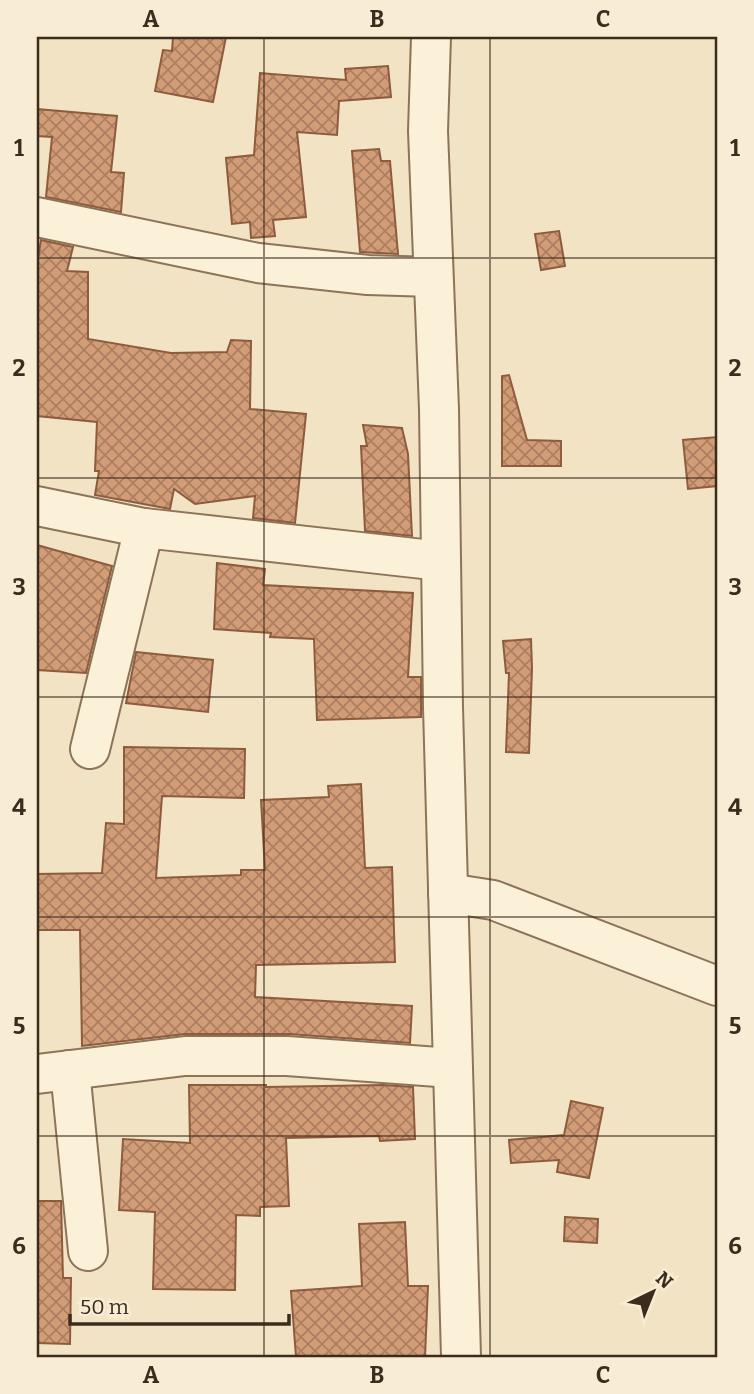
<svg xmlns="http://www.w3.org/2000/svg" width="754" height="1394" font-family="Bitter,serif">
<defs>
<pattern id="building-cross-hatch" width="8" height="8" patternUnits="userSpaceOnUse" patternTransform="scale(1.75)"><rect width="8" height="8" fill="#d29c77"/><path d="M0 0l8 8M0 8l8-8" fill="none" stroke="#ac7f61"/></pattern>
</defs>
<rect width="100%" height="100%" fill="#f1e3c4"/>
<g fill="url(#building-cross-hatch)" stroke="#8e5c3d" stroke-width="2">
<path d="M173 37H226L213 102 155 91 163 50 172 51Z"/>
<path d="M388 66 391 97 339 101 337 135 297 132 306 217 273 220 275 236 251 238 250 222 232 224 226 158 254 155 260 73 346 80 345 69Z"/>
<path d="M37 109 117 116 111 172 124 173 121 212 46 197 52 137 37 136Z"/>
<path d="M379 149 381 161H390L398 254 360 252 352 151Z"/>
<path d="M559 231 565 266 541 270 535 234Z"/>
<path d="M41 240 73 247 67 271 88 272V339L171 353 227 352 231 340 251 341 250 409 306 414 295 523 253 518 255 496 195 504 174 489 170 509 95 495 99 471H95L97 422 37 416 38 258Z"/>
<path d="M509 375 527 440 561 441V466H502V376Z"/>
<path d="M363 425 402 428 408 454 412 536 365 531 361 446H367Z"/>
<path d="M717 437V486L688 489 683 440Z"/>
<path d="M37 545 112 566 86 673 37 670Z"/>
<path d="M217 563 265 569 263 585 413 593 408 677H421V717L317 720 314 639 270 637 271 633 214 629Z"/>
<path d="M531 639 532 668 529 753 506 752 509 673H506L503 641Z"/>
<path d="M136 652 213 660 208 712 126 703Z"/>
<path d="M124 747 245 749 244 798 162 796 156 878 241 875V870H265L261 800 329 797 328 786 361 784 365 868 392 867 395 962 256 965 255 997 412 1006 410 1043 289 1034H185L82 1046 80 930H37V874L102 873 106 823 124 824Z"/>
<path d="M189 1085H266V1087L383 1085 413 1087 415 1139 380 1141 379 1136 286 1138 289 1206 260 1207V1216L236 1215 235 1290 153 1289 155 1212 119 1210 123 1139 190 1143Z"/>
<path d="M571 1101 603 1108 589 1178 557 1172 559 1160 511 1163 509 1140 564 1135Z"/>
<path d="M37 1201H61L63 1278H71L70 1344 37 1343Z"/>
<path d="M565 1217 598 1219 597 1243 564 1241Z"/>
<path d="M405 1222 408 1286H428L425 1357H296L291 1291 362 1286 359 1224Z"/>
</g>
<g fill="none" stroke-linecap="round" stroke-linejoin="round">
<defs>
<g id="minor">
<path d="M431 37 428 131 439 409 443 707 461 1357"/>
<path d="M37 217 258 263 368 275 433 277"/>
<path d="M37 506 144 528 441 561"/>
<path d="M90 749 144 528"/>
<path d="M448 893 493 900 717 986"/>
<path d="M70 1070 88 1251"/>
<path d="M37 1074 185 1056H287L452 1068"/>
</g>
</defs>
<use href="#minor" stroke="#8d7459" stroke-width="42"/>
<use href="#minor" stroke="#fbf0d8" stroke-width="38"/>
</g>
<path fill="none" stroke="#3c2c1e" stroke-width="2" stroke-opacity="0.55" d="M264 37V1357M490 37V1357M37 258H717M37 478H717M37 697H717M37 917H717M37 1136H717"/>
<rect width="754" height="1394" fill="none" stroke="#f8edd4" stroke-width="77"/>
<g transform="translate(653 1292) rotate(43)" stroke="#f8edd4" stroke-width="5" paint-order="stroke">
<path d="M0-5L12 26L0 18L-12 26Z" fill="#3c2c1e"/>
<text y="-10" font-size="19" font-weight="bold" text-anchor="middle" fill="#3c2c1e">N</text>
</g>
<path d="M70 1314v10h219v-10" fill="none" stroke="#3c2c1e" stroke-width="3.5"/>
<text x="80" y="1314" font-size="21" fill="#3c2c1e" stroke="#f8edd4" stroke-width="5" paint-order="stroke">50 m</text>
<rect x="38" y="38" width="678" height="1318" fill="none" stroke="#3c2c1e" stroke-width="2.5"/>
<g font-size="23" text-anchor="middle" font-weight="bold" fill="#3c2c1e">
<text x="151" y="27">A</text>
<text x="377" y="27">B</text>
<text x="603" y="27">C</text>
<text x="19" y="156">1</text>
<text x="735" y="156">1</text>
<text x="19" y="376">2</text>
<text x="735" y="376">2</text>
<text x="19" y="595">3</text>
<text x="735" y="595">3</text>
<text x="19" y="815">4</text>
<text x="735" y="815">4</text>
<text x="19" y="1034">5</text>
<text x="735" y="1034">5</text>
<text x="19" y="1254">6</text>
<text x="735" y="1254">6</text>
<text x="151" y="1383">A</text>
<text x="377" y="1383">B</text>
<text x="603" y="1383">C</text>
</g>
</svg>
